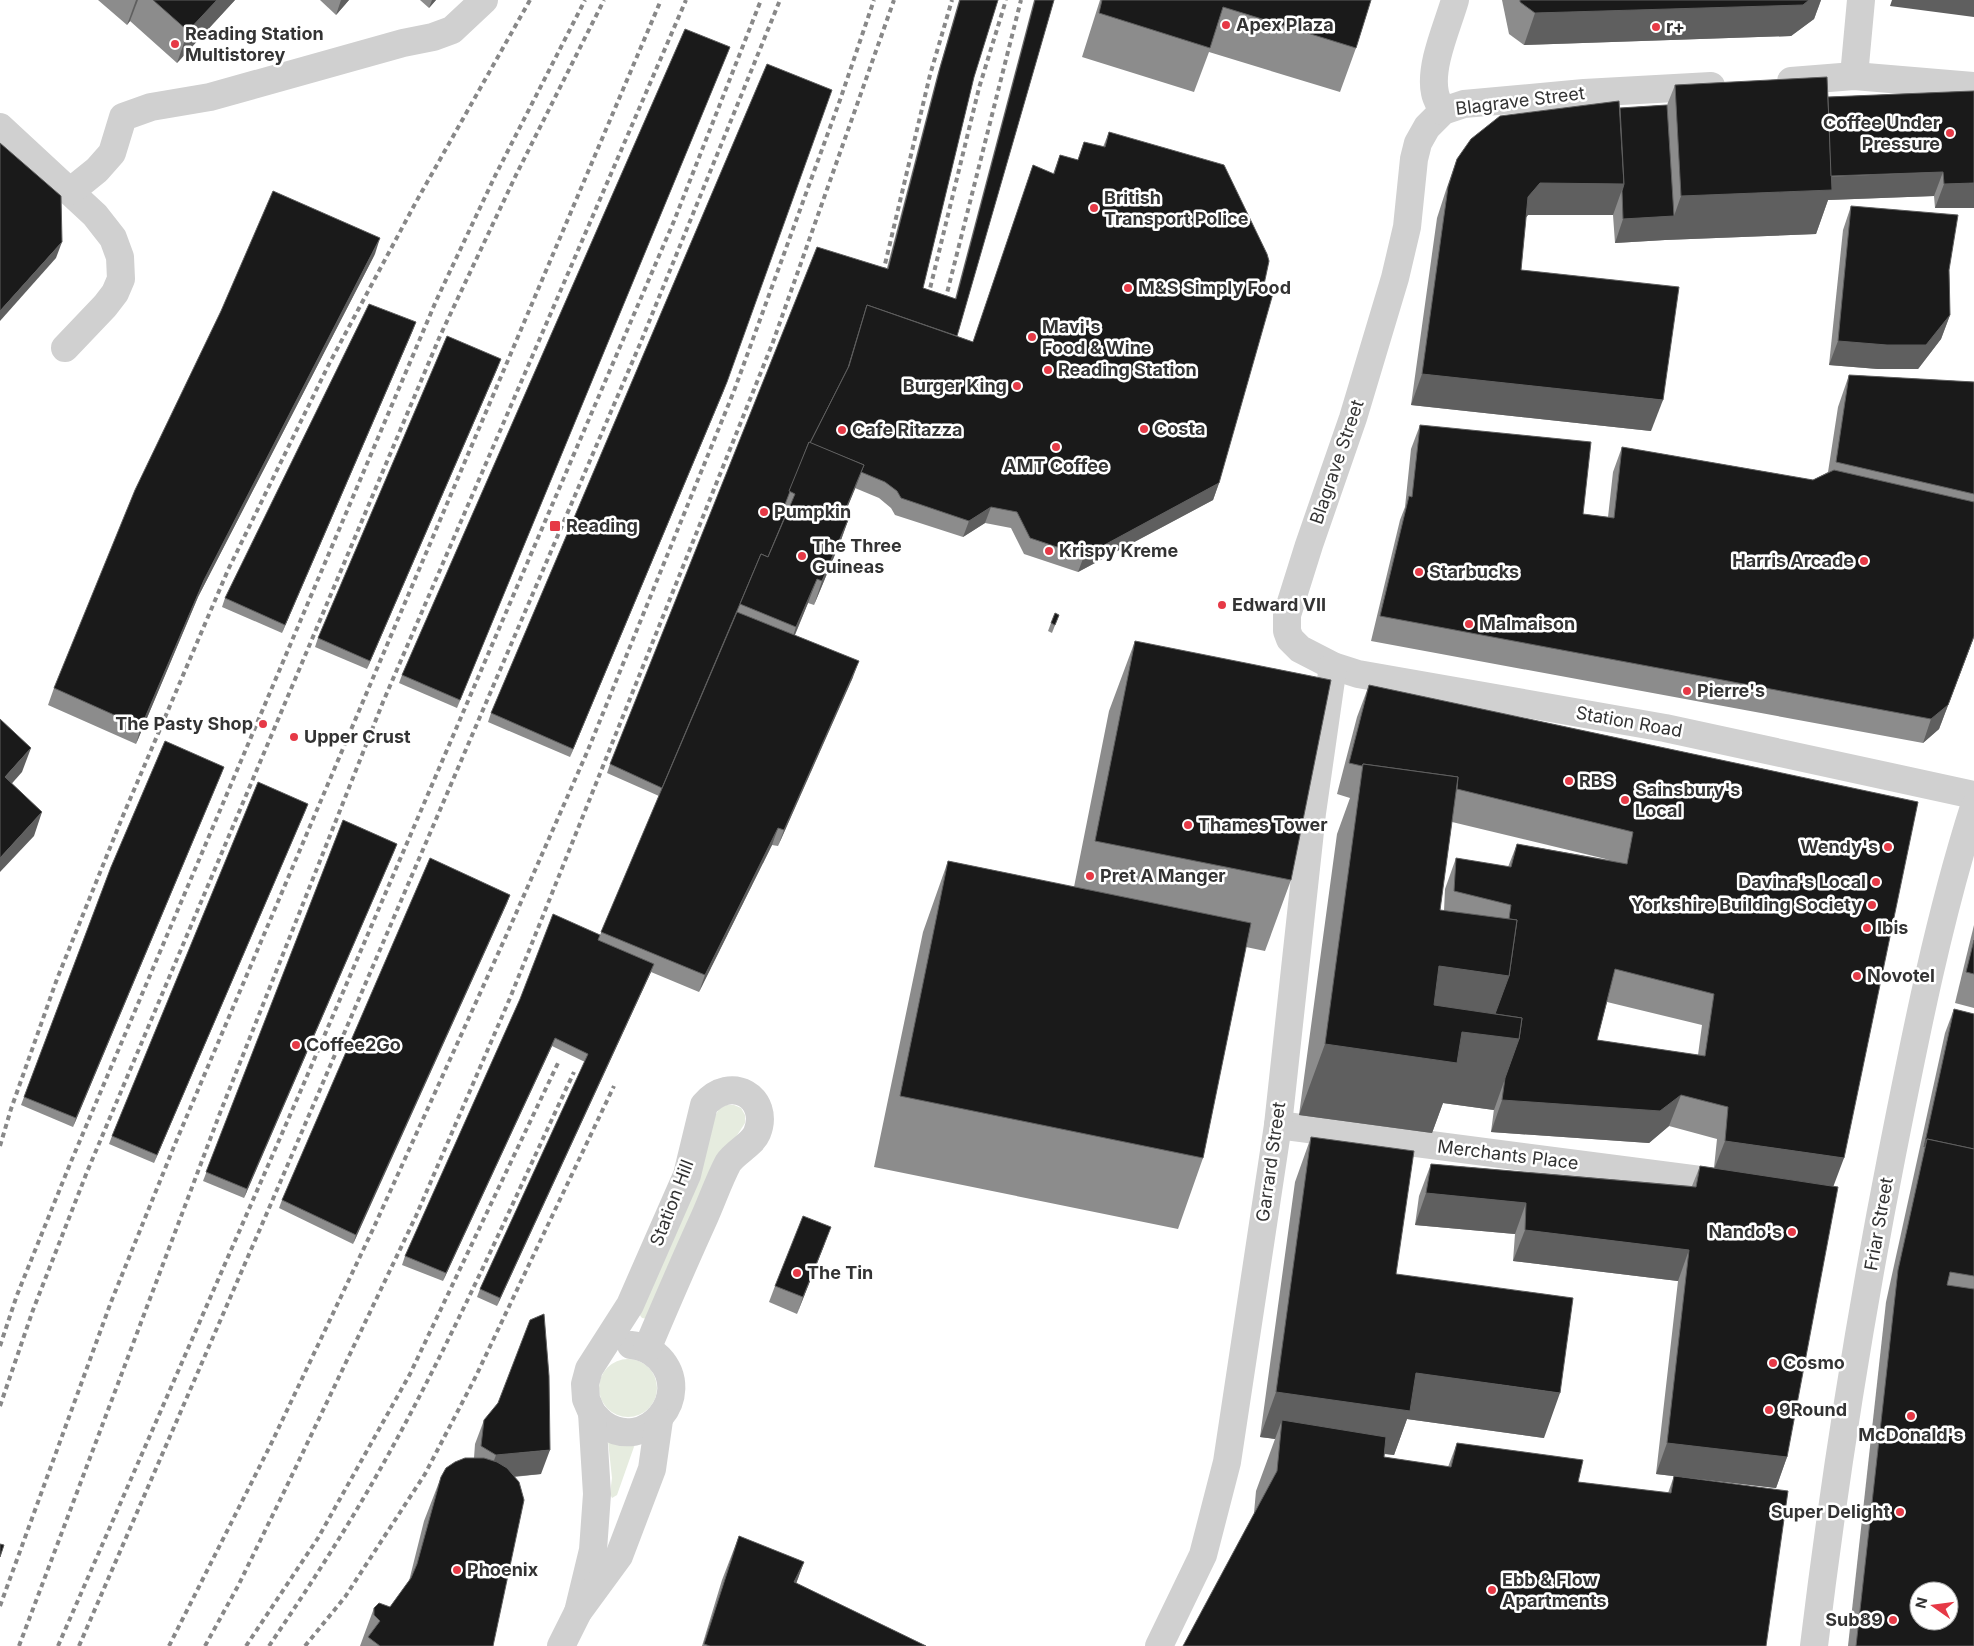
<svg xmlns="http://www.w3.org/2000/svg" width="1974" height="1646" font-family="Inter,sans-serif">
<rect width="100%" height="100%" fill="#fff"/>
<g fill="#e6ecdf">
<path d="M726 1105H734L741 1108 745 1115V1123L723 1157 648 1319 642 1318 639 1314 715 1116 719 1109Z"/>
<circle cx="628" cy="1388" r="29"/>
<path d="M608 1441 635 1444 617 1495 612 1498 610 1494 612 1478Z"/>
</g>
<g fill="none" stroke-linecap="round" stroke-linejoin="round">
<g stroke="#d0d0d0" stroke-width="28">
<path d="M1854 76 1861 0"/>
<path d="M1791 81 1854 76 1974 86"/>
<path d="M1711 86 1584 93 1464 104 1443 111 1427 127 1418 143 1414 159 1407 227 1395 278 1353 418 1309 545 1287 615V631L1290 639 1300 649 1333 666 1358 674 1665 728 1974 795"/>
<path d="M1443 111C1440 105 1436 99 1435 93 1429 66 1448 25 1455 0"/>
<path d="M0 127 95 215 113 238 120 257 121 279 115 293 105 306 65 348"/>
<path d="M71 191 97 170 112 153 123 117 151 107 210 97 403 43 433 37 452 30 484 0"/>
<path d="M1278 1125 1731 1184"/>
<path d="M592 1413C595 1416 599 1421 603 1424 645 1454 695 1396 659 1358 651 1350 642 1346 631 1345"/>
<path d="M578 1612 593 1550 597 1494 592 1413 586 1399 585 1384 589 1369 630 1305 687 1175 704 1105C731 1073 771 1098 757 1133 752 1145 735 1152 728 1163 719 1180 713 1198 705 1216 685 1260 666 1304 647 1349"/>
<path d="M561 1646 578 1612 619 1556 652 1469 659 1420"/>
<path d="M1159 1646 1203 1555 1227 1462 1278 1125 1312 813 1333 666"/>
<path d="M1814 1646C1834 1481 1860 1317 1892 1154 1915 1038 1938 920 1974 807"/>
</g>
<g stroke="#888" stroke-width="4" stroke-dasharray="5 4" stroke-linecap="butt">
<path d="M881 281 930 75 952 0"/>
<path d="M926 305 979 88 1006 0"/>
<path d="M943 309 1021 0"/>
<path d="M0 1146 11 1109 57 979 122 818 228 570 329 364 416 202 530 0"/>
<path d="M0 1346 17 1295 70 1164 436 301 495 176 585 0"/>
<path d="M0 1406 33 1310 87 1172 440 336 516 175 604 0"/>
<path d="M0 1606 111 1302 175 1144 661 0"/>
<path d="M19 1646 220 1113 383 702 686 0"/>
<path d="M58 1646 301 1090 674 221 761 0"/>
<path d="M79 1646 273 1199 640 344 780 0"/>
<path d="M169 1646 271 1444 374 1227 506 936 588 750 734 391 840 100 874 0"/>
<path d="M205 1646 238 1586 282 1496 416 1216 510 998 773 342 894 0"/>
<path d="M246 1646 318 1538 410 1374 558 1063"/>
<path d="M269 1646C307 1590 344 1533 378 1473 451 1344 511 1206 574 1072"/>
<path d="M305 1646 345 1597 425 1474 475 1378 614 1086"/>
</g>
</g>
<g fill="#8c8c8c" fill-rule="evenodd">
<path d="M98 0H235L177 63 130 21 127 25Z"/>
<path d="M320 0H349L336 15Z"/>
<path d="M420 0H436L429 8Z"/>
<path d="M959 0H998L974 77 923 288 955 299 1034 0H1054L957 336 973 342 1033 165 1053 174 1060 155 1078 160 1084 142 1103 147 1109 132 1219 483 1213 500 1078 572 1024 554 1011 528 985 523 963 537 895 515 891 508 879 498 855 488 845 513 850 515 841 540 814 605 808 603 795 635 853 677 778 846 772 845 699 992 651 972 497 1306 477 1297 480 1289 585 1062 552 1046 443 1281 402 1265 405 1256 600 935 659 796 607 773 610 764 887 268 937 76Z"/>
<path d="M1100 0H1371L1356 48 1340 92 1209 52 1194 92 1082 57Z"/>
<path d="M1502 0H1821L1814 19 1791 36 1524 45 1509 34Z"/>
<path d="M730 47 457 708 399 683 402 675Z"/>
<path d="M1675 85 1828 97 1974 91 1968 207 1935 208 1934 196 1828 200 1816 234 1665 240 1615 243 1613 215H1528L1526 217 1521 270 1651 431 1411 405 1437 218 1446 190 1457 159 1620 108 1667 105Z"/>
<path d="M1851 206 1949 270 1950 315 1941 339 1918 369H1878L1829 365 1843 230Z"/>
<path d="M375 254 198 597 136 744 48 705 54 688Z"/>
<path d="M413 330 282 633 222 607 225 598Z"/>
<path d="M498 367 367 669 315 647 318 638Z"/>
<path d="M1849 375 1974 382V637L1939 729 1923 743 1371 641 1400 520 1405 507 1411 449 1420 425 1583 514 1608 517 1613 472 1622 447 1813 480 1828 472 1838 407Z"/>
<path d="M724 390 570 757 488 722 491 713Z"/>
<path d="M1059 615 1052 633 1048 631 1051 623Z"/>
<path d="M1135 641 1291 880 1265 951 1246 947 1203 1158 1178 1229 874 1167 923 932 948 861 1074 887 1109 711Z"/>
<path d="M1369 685 1918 802 1833 1186 1787 1457 1776 1488 1656 1474 1678 1281 1513 1261 1515 1234 1415 1225 1419 1196 1431 1164 1692 1186 1700 1166 1714 1168 1717 1139 1669 1126 1649 1143 1491 1132 1494 1109V1110L1443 1103 1432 1133 1299 1115 1337 834 1350 798 1337 794 1357 717ZM1452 822 1610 860 1517 844 1508 867 1456 858 1445 889 1444 911 1440 910ZM1607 1002 1702 1025 1698 1055 1597 1040Z"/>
<path d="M224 767 73 1127 21 1105 111 867Z"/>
<path d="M308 804 154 1163 109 1144 112 1136Z"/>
<path d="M343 820 397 844 244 1198 203 1181Z"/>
<path d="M510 895 507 903 353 1244 279 1208 282 1200Z"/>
<path d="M1974 925V1008L1955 1003Z"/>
<path d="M1954 1009 1974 1014V1646H1848L1886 1302 1945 1033Z"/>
<path d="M1311 1137 1396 1274 1544 1438 1407 1419 1394 1455 1384 1454V1457L1448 1467 1457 1443 1578 1482 1668 1493 1674 1476 1766 1646 1254 1513 1256 1491 1275 1439 1260 1437 1295 1182Z"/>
<path d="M825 1243 797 1314 769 1302 775 1286Z"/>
<path d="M484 1420 541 1474 514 1477 493 1646H360L374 1608 390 1607 409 1581 424 1521 441 1477 474 1458 475 1444Z"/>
<path d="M739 1536 804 1562 796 1583 926 1646H702L722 1580Z"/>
</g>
<g fill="#5f5f5f">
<path d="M136 0H138L130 21 127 25Z"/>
<path d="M217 0H235L177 63 188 31Z"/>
<path d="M341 0H349L336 15Z"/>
<path d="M432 0H436L429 8Z"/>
<path d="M1809 0H1821L1814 19 1791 36 1524 45 1535 13Z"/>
<path d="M1892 0H1974V17L1890 6Z"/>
<path d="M1943 172 1934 196 1828 200 1816 234 1665 240 1615 243 1623 219 1674 216 1681 196 1823 177Z"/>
<path d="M1540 183 1624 184 1613 215H1528L1517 228 1528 197Z"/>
<path d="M1974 183V208H1935L1944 184Z"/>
<path d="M380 238 375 254 198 597 136 744 141 727 204 580Z"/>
<path d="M62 242 56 258 0 321V311Z"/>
<path d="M1950 315 1941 339 1918 369H1878L1829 365 1838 341Z"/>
<path d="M416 322 413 330 282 633 285 625Z"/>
<path d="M501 359 498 367 367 669 370 661Z"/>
<path d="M1422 374 1663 400 1651 431 1411 405Z"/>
<path d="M727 382 724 390 570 757 573 749Z"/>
<path d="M864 465 855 489 835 537 844 513Z"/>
<path d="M1219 483 1213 500 1078 572 1084 556Z"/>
<path d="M991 507 985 523 963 537 969 521Z"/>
<path d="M850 515 841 540 814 605 822 581Z"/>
<path d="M817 579 808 603 788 651 796 627Z"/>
<path d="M1974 637 1939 729 1923 743 1931 719Z"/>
<path d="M859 661 853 677 778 846 784 830Z"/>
<path d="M31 748 22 772 0 797 5 777Z"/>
<path d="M224 767 221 775 73 1127 76 1118Z"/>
<path d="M308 804 305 812 154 1163 157 1155Z"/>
<path d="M42 812 34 836 0 872V858Z"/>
<path d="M778 828 772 845 699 992 705 975Z"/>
<path d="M397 844 394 852 244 1198 247 1189Z"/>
<path d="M510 895 507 903 353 1244 356 1235Z"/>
<path d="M654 964 651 972 497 1306 500 1298Z"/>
<path d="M1439 966 1509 976 1519 1039 1494 1110 1443 1103 1432 1133 1299 1115 1325 1044 1413 1037Z"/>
<path d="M555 1038 552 1046 443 1281 446 1273Z"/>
<path d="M1681 1095 1669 1126 1649 1143 1491 1132 1502 1100Z"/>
<path d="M1725 1141 1844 1158 1832 1190 1713 1172Z"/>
<path d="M1426 1193 1526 1203 1515 1234 1415 1225Z"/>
<path d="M831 1227 825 1243 797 1314 803 1297Z"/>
<path d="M1525 1230 1689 1250 1678 1281 1513 1261Z"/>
<path d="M1416 1373 1560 1393 1544 1438 1407 1419 1394 1455 1280 1439 1282 1420 1275 1439 1260 1437 1276 1392Z"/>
<path d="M1667 1443 1787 1457 1776 1488 1656 1474Z"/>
<path d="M550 1450 541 1474 487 1479 496 1455Z"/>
<path d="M804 1562 788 1606 794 1582Z"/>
</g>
<g fill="#1a1a1a" stroke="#5f5f5f" fill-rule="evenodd">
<path d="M153 0H217L188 31Z"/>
<path d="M960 0H998L974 77 923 288 956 299 1035 0H1054L957 336 867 305 848 368 810 443 809 442 784 507 788 509 768 557 761 554 662 788 610 764 817 247 888 269 940 68Z"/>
<path d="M1102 0H1371L1356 48 1223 7 1210 48 1099 13Z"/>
<path d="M1520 0H1809L1803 5 1535 13 1520 2Z"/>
<path d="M685 29 730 47 460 700 402 675Z"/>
<path d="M767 64 832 90 727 382 573 749 491 713Z"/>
<path d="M1827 77 1832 190 1681 196 1675 85Z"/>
<path d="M1973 91H1974V183L1944 184 1943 172 1831 176 1828 97Z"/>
<path d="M1619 101 1624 184 1540 183 1528 197 1521 270 1679 287 1663 400 1422 374 1448 187 1457 159 1471 139 1500 116Z"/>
<path d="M1667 105 1674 216 1623 219 1622 191 1624 184 1620 108Z"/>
<path d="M1109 132 1224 165 1267 254 1269 261 1263 289 1274 290 1219 483 1084 556 1030 538 1017 512 991 507 969 521 901 498 897 491 885 482 861 472 864 465 810 443 849 366 867 305 973 342 1033 165 1054 174 1060 155 1078 160 1084 142 1105 147Z"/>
<path d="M0 143 61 196 62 242 0 311Z"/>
<path d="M273 191 380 238 204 580 141 727 54 688 135 490 221 311Z"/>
<path d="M1851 206 1958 215 1949 270 1950 315 1926 345H1887L1838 341Z"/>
<path d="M369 304 416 322 285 625 225 598Z"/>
<path d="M447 336 501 359 370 661 318 638Z"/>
<path d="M1849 375 1974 382V494L1836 462Z"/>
<path d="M1420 425 1591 442 1583 514 1614 518 1622 447 1813 480 1834 470 1974 502V636L1948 705 1931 719 1380 616 1409 496 1412 497Z"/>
<path d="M809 442 864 465 844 513 850 515 822 581 817 579 796 627 740 604 761 554 768 557 795 494 789 491Z"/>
<path d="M737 612 859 661 784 830 778 828 705 975 601 932Z"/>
<path d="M1055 613 1059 615 1055 625 1051 623Z"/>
<path d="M1135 641 1331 680 1291 880 1095 841Z"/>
<path d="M1369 685 1918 802 1844 1158 1725 1141 1728 1107 1681 1095 1660 1111 1502 1100 1505 1078 1519 1039 1522 1018 1495 1014 1509 976 1517 920 1509 919 1511 905 1454 891 1456 858 1511 867 1517 844 1627 864 1633 832 1457 789 1458 777 1363 764 1362 766 1349 763ZM1615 969 1714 994 1705 1056 1597 1040Z"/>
<path d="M0 719 31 748 5 777 42 812 0 858Z"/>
<path d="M165 741 224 767 76 1118 24 1097 111 867Z"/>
<path d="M1363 764 1458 777 1440 910 1517 920 1509 976 1439 966 1434 1005 1522 1018 1519 1039 1462 1032 1457 1063 1325 1044Z"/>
<path d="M258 782 308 804 157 1155 112 1136Z"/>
<path d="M343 820 397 844 247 1189 206 1172Z"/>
<path d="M430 858 510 895 356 1235 282 1200Z"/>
<path d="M948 861 1251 923 1203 1158 900 1096Z"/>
<path d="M553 914 600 935 598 940 654 964 500 1298 480 1289 588 1054 555 1038 446 1273 405 1256 520 999Z"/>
<path d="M1974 940V974L1966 972Z"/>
<path d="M1954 1009 1974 1014V1149L1927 1139 1924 1147Z"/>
<path d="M1311 1137 1414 1151 1396 1274 1573 1298 1560 1393 1416 1373 1410 1411 1276 1392Z"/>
<path d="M1927 1139 1974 1149V1276L1950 1272 1947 1285 1974 1289V1646H1856L1898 1270ZM1919 1591H1949V1621H1919Z"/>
<path d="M1431 1164 1696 1187 1700 1166 1838 1187 1787 1457 1667 1443 1689 1250 1525 1230 1526 1203 1426 1193Z"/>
<path d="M803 1216 831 1227 803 1297 775 1286Z"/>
<path d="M544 1314 549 1376 550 1450 496 1455 481 1446 484 1420 498 1403 530 1320Z"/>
<path d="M1282 1420 1386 1437 1384 1457 1451 1467 1457 1443 1583 1460 1578 1482 1671 1493 1674 1476 1788 1491 1766 1646H1183L1277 1471Z"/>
<path d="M465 1458H484L497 1462 507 1468 519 1482 524 1500 493 1646H380L368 1637 380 1621 374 1615V1608L379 1603 390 1607 411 1578 417 1564 441 1477 446 1468 455 1462Z"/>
<path d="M739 1536 804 1562 794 1582 926 1646H710L704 1644Z"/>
<path d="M0 1544 4 1545 0 1557Z"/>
</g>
<g fill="#e63946" stroke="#fff" stroke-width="2">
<circle cx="1226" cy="25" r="5"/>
<circle cx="1656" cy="27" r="5"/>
<circle cx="175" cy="44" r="5"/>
<circle cx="1950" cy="133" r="5"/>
<circle cx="1094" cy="208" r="5"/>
<circle cx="1128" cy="288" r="5"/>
<circle cx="1032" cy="337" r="5"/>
<circle cx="1048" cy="370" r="5"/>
<circle cx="1017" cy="386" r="5"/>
<circle cx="1144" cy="429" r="5"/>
<circle cx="842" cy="430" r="5"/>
<circle cx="1056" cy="447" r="5"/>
<circle cx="764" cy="512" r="5"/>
<rect x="549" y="520" width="12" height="12" rx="2.5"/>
<circle cx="1049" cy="551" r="5"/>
<circle cx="802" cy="556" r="5"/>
<circle cx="1864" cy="561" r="5"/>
<circle cx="1419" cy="572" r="5"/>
<circle cx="1222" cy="605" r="5"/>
<circle cx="1469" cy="624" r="5"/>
<circle cx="1687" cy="691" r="5"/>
<circle cx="263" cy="724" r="5"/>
<circle cx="294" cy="737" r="5"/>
<circle cx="1569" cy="781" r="5"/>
<circle cx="1625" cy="800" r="5"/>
<circle cx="1188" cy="825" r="5"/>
<circle cx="1888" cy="847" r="5"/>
<circle cx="1090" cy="876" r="5"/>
<circle cx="1876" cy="882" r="5"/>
<circle cx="1872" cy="905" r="5"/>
<circle cx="1867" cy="928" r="5"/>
<circle cx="1857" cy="976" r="5"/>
<circle cx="296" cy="1045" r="5"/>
<circle cx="1792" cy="1232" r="5"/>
<circle cx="797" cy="1273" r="5"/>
<circle cx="1773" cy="1363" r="5"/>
<circle cx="1769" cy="1410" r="5"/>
<circle cx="1911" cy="1416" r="5"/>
<circle cx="1900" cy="1512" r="5"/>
<circle cx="457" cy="1570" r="5"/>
<circle cx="1492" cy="1590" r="5"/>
<circle cx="1893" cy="1620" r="5"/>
</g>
<g text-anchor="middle" stroke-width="5" stroke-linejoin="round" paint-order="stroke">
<g font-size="18" font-weight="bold" fill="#333" stroke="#fff" text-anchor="start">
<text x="1236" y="31">Apex Plaza</text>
<text x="1666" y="33">r+</text>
<text x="185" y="40">Reading Station<tspan x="185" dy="21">Multistorey</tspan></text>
<text x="1940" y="129" text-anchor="end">Coffee Under<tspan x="1940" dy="21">Pressure</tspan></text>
<text x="1104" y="204">British<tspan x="1104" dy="21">Transport Police</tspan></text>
<text x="1138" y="294">M&amp;S Simply Food</text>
<text x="1042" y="333">Mavi's<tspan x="1042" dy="21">Food &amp; Wine</tspan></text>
<text x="1058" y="376">Reading Station</text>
<text x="1007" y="392" text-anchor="end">Burger King</text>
<text x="1154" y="435">Costa</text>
<text x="852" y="436">Cafe Ritazza</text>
<text x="1056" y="472" text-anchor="middle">AMT Coffee</text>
<text x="774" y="518">Pumpkin</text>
<text x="566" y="532">Reading</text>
<text x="812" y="552">The Three<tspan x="812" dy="21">Guineas</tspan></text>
<text x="1059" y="557">Krispy Kreme</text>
<text x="1854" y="567" text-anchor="end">Harris Arcade</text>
<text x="1429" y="578">Starbucks</text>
<text x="1232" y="611">Edward VII</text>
<text x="1479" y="630">Malmaison</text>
<text x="1697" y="697">Pierre's</text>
<text x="253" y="730" text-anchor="end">The Pasty Shop</text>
<text x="304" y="743">Upper Crust</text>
<text x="1579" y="787">RBS</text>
<text x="1635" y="796">Sainsbury's<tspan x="1635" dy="21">Local</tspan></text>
<text x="1198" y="831">Thames Tower</text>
<text x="1878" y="853" text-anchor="end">Wendy's</text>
<text x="1100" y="882">Pret A Manger</text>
<text x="1866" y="888" text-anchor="end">Davina's Local</text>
<text x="1862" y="911" text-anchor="end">Yorkshire Building Society</text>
<text x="1877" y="934">Ibis</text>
<text x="1867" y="982">Novotel</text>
<text x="306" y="1051">Coffee2Go</text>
<text x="1782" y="1238" text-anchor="end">Nando's</text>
<text x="807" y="1279">The Tin</text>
<text x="1783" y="1369">Cosmo</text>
<text x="1779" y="1416">9Round</text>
<text x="1911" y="1441" text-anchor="middle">McDonald's</text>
<text x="1890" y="1518" text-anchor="end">Super Delight</text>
<text x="467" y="1576">Phoenix</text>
<text x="1502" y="1586">Ebb &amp; Flow<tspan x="1502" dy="21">Apartments</tspan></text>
<text x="1883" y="1626" text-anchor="end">Sub89</text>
</g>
<g font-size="18" fill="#333" stroke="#fff">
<text transform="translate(1520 101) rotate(-7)" y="6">Blagrave Street</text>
<text transform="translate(1337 462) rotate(-71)" y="6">Blagrave Street</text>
<text transform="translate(1629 722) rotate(10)" y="6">Station Road</text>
<text transform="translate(1508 1155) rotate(7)" y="6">Merchants Place</text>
<text transform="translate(1271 1162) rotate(-82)" y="6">Garrard Street</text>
<text transform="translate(672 1203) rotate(-69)" y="6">Station Hill</text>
<text transform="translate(1879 1224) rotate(-80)" y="6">Friar Street</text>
</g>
</g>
<g transform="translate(1934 1606) rotate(284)"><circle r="24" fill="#ffffff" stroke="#adadad"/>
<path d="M0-4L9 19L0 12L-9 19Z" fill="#e63946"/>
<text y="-8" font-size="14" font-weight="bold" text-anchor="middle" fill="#333333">N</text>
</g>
</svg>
